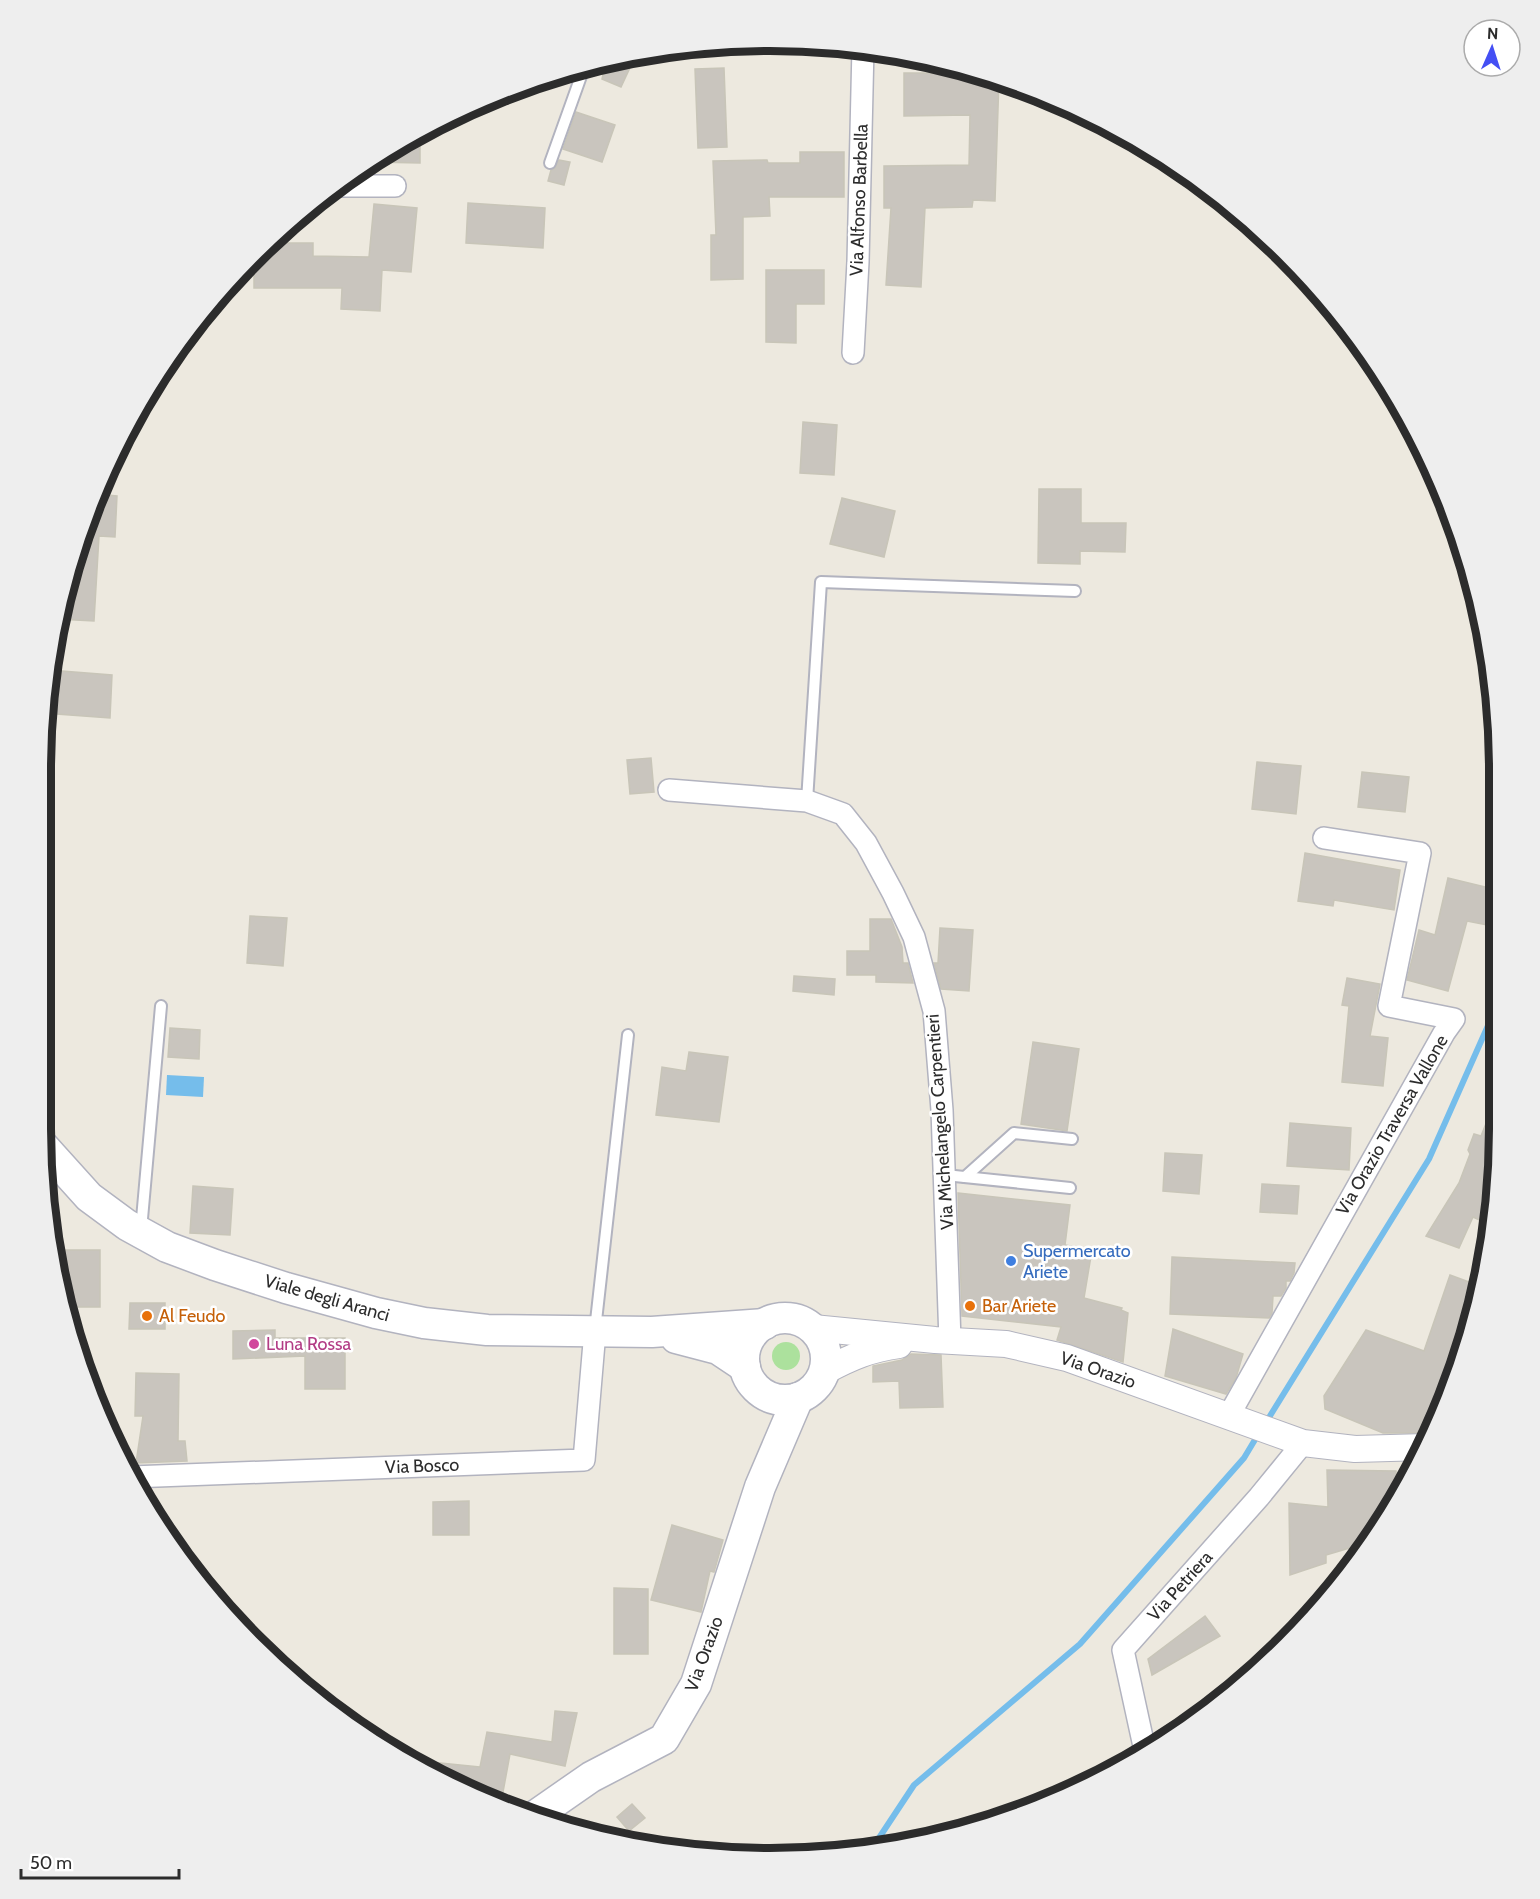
<svg xmlns="http://www.w3.org/2000/svg" width="1540" height="1899" font-family="Cabin,sans-serif">
<rect width="100%" height="100%" fill="#ede9df"/>
<circle fill="#ace19d" cx="786" cy="1356" r="14"/>
<path fill="#75bdeb" d="M167 1075 204 1077 203 1097 166 1095Z"/>
<g fill="none" stroke-linecap="round" stroke-linejoin="round">
<g stroke="#75bdeb" stroke-width="6">
<path d="M1265 1424 1429 1159 1498 1003"/>
<path d="M873 1847 914 1785 1080 1644 1244 1458 1259 1433"/>
</g>
</g>
<g fill="#c9c5be" stroke="#c8c5b8" stroke-width="1.5">
<path d="M635 57 621 87 602 79 606 61Z"/>
<path d="M724 68 727 147 698 148 695 69Z"/>
<path d="M904 73H976L999 78 995 201 973 200 972 207 925 208 921 287 886 285 891 208H884V166L969 165 970 115 904 116Z"/>
<path d="M576 112 615 125 602 162 563 149Z"/>
<path d="M420 133V163L374 162 398 146Z"/>
<path d="M800 152H844V197H769L770 216 743 217V279L711 280V235H716L713 161 767 160 768 163H800Z"/>
<path d="M559 160 570 162 564 185 548 181 551 170 555 168Z"/>
<path d="M468 203 545 208 543 248 466 243Z"/>
<path d="M374 204 417 208 411 272 382 270 380 311 341 309 342 288H254V254L267 243H313V256L369 257Z"/>
<path d="M766 270H824V304H796V343L766 342Z"/>
<path d="M803 422 837 425 834 475 800 473Z"/>
<path d="M1039 489H1081V523H1126L1125 552 1080 551V564L1038 563Z"/>
<path d="M95 494 117 496 115 537 99 536 94 621 57 619Z"/>
<path d="M842 498 895 511 884 557 830 544Z"/>
<path d="M49 670 112 675 110 718 43 713Z"/>
<path d="M651 758 654 792 630 794 627 760Z"/>
<path d="M1257 762 1301 766 1296 814 1252 809Z"/>
<path d="M1362 772 1409 777 1405 812 1358 807Z"/>
<path d="M1305 853 1400 870 1394 910 1334 900 1333 906 1298 901Z"/>
<path d="M1448 878 1498 890V927L1467 921 1448 991 1407 980 1419 930 1435 935Z"/>
<path d="M250 916 287 918 283 966 247 963Z"/>
<path d="M870 919H891L902 947 903 963H908L913 983 876 982V975H847V951H870Z"/>
<path d="M940 928 973 930 969 991 941 989 934 963H938Z"/>
<path d="M794 976 835 979 834 995 793 991Z"/>
<path d="M1347 978 1380 984 1370 1036 1388 1038 1383 1086 1342 1082 1349 1006 1342 1005Z"/>
<path d="M170 1028 200 1030 199 1059 168 1057Z"/>
<path d="M1033 1042 1079 1049 1067 1131 1021 1124Z"/>
<path d="M689 1052 728 1057 719 1122 656 1115 662 1067 686 1071Z"/>
<path d="M1497 1096 1498 1176 1490 1225 1473 1217 1459 1248 1426 1236 1459 1183 1470 1154 1468 1150 1474 1134 1481 1136Z"/>
<path d="M1290 1123 1351 1128 1349 1170 1287 1166Z"/>
<path d="M1165 1153 1202 1155 1199 1194 1163 1191Z"/>
<path d="M1262 1184 1299 1186 1297 1214 1260 1212Z"/>
<path d="M193 1186 233 1189 230 1235 190 1233Z"/>
<path d="M958 1193 1070 1205 1065 1245 1092 1250 1084 1298 1122 1308 1121 1310 1128 1313 1123 1362 1057 1340 1061 1327 962 1316Z"/>
<path d="M56 1250H100V1307H64Z"/>
<path d="M1172 1257 1295 1263 1294 1273 1290 1281H1286V1288L1281 1296H1273L1272 1313 1269 1318 1170 1314Z"/>
<path d="M1450 1275 1480 1286 1475 1317 1431 1433H1383L1325 1409 1324 1396 1366 1330 1424 1351Z"/>
<path d="M130 1303H165V1329H129Z"/>
<path d="M1173 1329 1243 1354 1236 1378 1226 1394 1165 1376Z"/>
<path d="M275 1330V1338H345V1389H305V1356L233 1359V1331Z"/>
<path d="M911 1354 941 1355 943 1407 900 1408 899 1381 873 1382V1366L902 1360Z"/>
<path d="M136 1373 179 1374 178 1441H185L187 1461 136 1463 143 1416H135Z"/>
<path d="M1327 1470 1396 1471V1494L1363 1544 1326 1555V1563L1290 1575 1289 1503 1328 1507Z"/>
<path d="M469 1501V1535H433V1502Z"/>
<path d="M672 1525 723 1540 714 1572 710 1571 701 1612 651 1600Z"/>
<path d="M614 1588 648 1589V1654H614Z"/>
<path d="M1205 1616 1220 1636 1152 1675 1148 1659Z"/>
<path d="M555 1711 577 1713 565 1766 510 1754 501 1803 420 1763 421 1761 480 1767 487 1732 552 1742Z"/>
<path d="M632 1804 645 1818 629 1831 617 1817Z"/>
</g>
<g fill="none" stroke-linecap="round" stroke-linejoin="round">
<defs>
<g id="service">
<path d="M550 163 585 65"/>
<path d="M807 801 821 582 1075 591"/>
<path d="M945 1175 1070 1188"/>
<path d="M965 1177 1014 1133 1072 1139"/>
<path d="M141 1230 161 1006"/>
<path d="M595 1330 628 1035"/>
</g>
<g id="minor">
<path d="M335 186H395"/>
<path d="M853 353 858 262 863 47"/>
<path d="M669 790 807 801 843 814 866 843 893 893 914 937 934 1011 942 1110 950 1341"/>
<path d="M1228 1417 1444 1033 1454 1019 1389 1006 1420 853 1324 838"/>
<path d="M131 1477 584 1460 595 1331"/>
<path d="M1145 1751 1123 1650 1259 1497 1303 1443"/>
</g>
<g id="tertiary">
<path d="M813 1328 935 1340 1006 1344 1067 1358 1303 1443 1355 1449 1426 1447"/>
<path d="M825 1371C851 1357 870 1349 899 1345"/>
</g>
<g id="secondary">
<path d="M43 1146 89 1197 127 1225 167 1247 215 1265 286 1288 376 1313 424 1323 487 1330 652 1332 765 1324"/>
<circle cx="785" cy="1359" r="41"/>
<path d="M676 1338 718 1349 745 1367"/>
<path d="M532 1818 591 1777 664 1739 696 1684 760 1487 798 1398"/>
</g>
</defs>
<use href="#service" stroke="#b2b3bf" stroke-width="14"/>
<use href="#minor" stroke="#b2b3bf" stroke-width="24"/>
<use href="#tertiary" stroke="#b2b3bf" stroke-width="28"/>
<use href="#secondary" stroke="#b2b3bf" stroke-width="33"/>
<use href="#service" stroke="#fff" stroke-width="10"/>
<use href="#minor" stroke="#fff" stroke-width="21"/>
<use href="#tertiary" stroke="#fff" stroke-width="26"/>
<use href="#secondary" stroke="#fff" stroke-width="30"/>
</g>
<circle fill="#3f7fe0" stroke="#fff" stroke-width="2" cx="1011" cy="1261" r="6"/>
<g fill="#e8710a" stroke="#fff" stroke-width="2">
<circle cx="970" cy="1306" r="6"/>
<circle cx="147" cy="1316" r="6"/>
</g>
<circle fill="#d1479c" stroke="#fff" stroke-width="2" cx="254" cy="1344" r="6"/>
<g text-anchor="middle" stroke-width="5" stroke-linejoin="round" paint-order="stroke">
<g font-size="18" fill="#2c2c2c" stroke="#fff">
<text transform="translate(859 200) rotate(-88)" y="6">Via Alfonso Barbella</text>
<text transform="translate(940 1122) rotate(-94)" y="6">Via Michelangelo Carpentieri</text>
<text transform="translate(1392 1125) rotate(-60)" y="6">Via Orazio Traversa Vallone</text>
<text transform="translate(327 1298) rotate(16)" y="6">Viale degli Aranci</text>
<text transform="translate(1098 1370) rotate(19)" y="6">Via Orazio</text>
<text transform="translate(422 1466) rotate(-2)" y="6">Via Bosco</text>
<text transform="translate(1180 1586) rotate(-48)" y="6">Via Petriera</text>
<text transform="translate(704 1654) rotate(-70)" y="6">Via Orazio</text>
</g>
<g font-size="18" fill="#366cbe" stroke="#fff" text-anchor="start">
<text x="1023" y="1257">Supermercato<tspan x="1023" dy="21">Ariete</tspan></text>
</g>
<g font-size="18" fill="#c56008" stroke="#fff" text-anchor="start">
<text x="982" y="1312">Bar Ariete</text>
<text x="159" y="1322">Al Feudo</text>
</g>
<g font-size="18" fill="#b23c85" stroke="#fff" text-anchor="start">
<text x="266" y="1350">Luna Rossa</text>
</g>
</g>
<path d="M0 0H1540V1899H0ZM770 51H770A719 719 0 0 1 1489 770V1129A719 719 0 0 1 770 1848H770A719 719 0 0 1 51 1129V770A719 719 0 0 1 770 51Z" fill="#eee" fill-rule="evenodd"/>
<path fill="none" stroke="#2c2c2c" stroke-width="8" d="M770 51H770A719 719 0 0 1 1489 770V1129A719 719 0 0 1 770 1848H770A719 719 0 0 1 51 1129V770A719 719 0 0 1 770 51Z"/>
<g transform="translate(1492 48) rotate(3)"><circle r="28" fill="#ffffff" stroke="#ababab" stroke-width="1.5"/>
<path d="M0-4.5L10 22L0 15L-10 22Z" fill="#444ff4"/>
<text y="-9" font-size="16" font-weight="bold" text-anchor="middle" fill="#2c2c2c">N</text>
</g>
<path d="M21 1869v9h158v-9" fill="none" stroke="#2c2c2c" stroke-width="3"/>
<text x="30" y="1869" font-size="18" fill="#2c2c2c" stroke="#ffffff" stroke-width="4.5" paint-order="stroke">50 m</text>
</svg>
